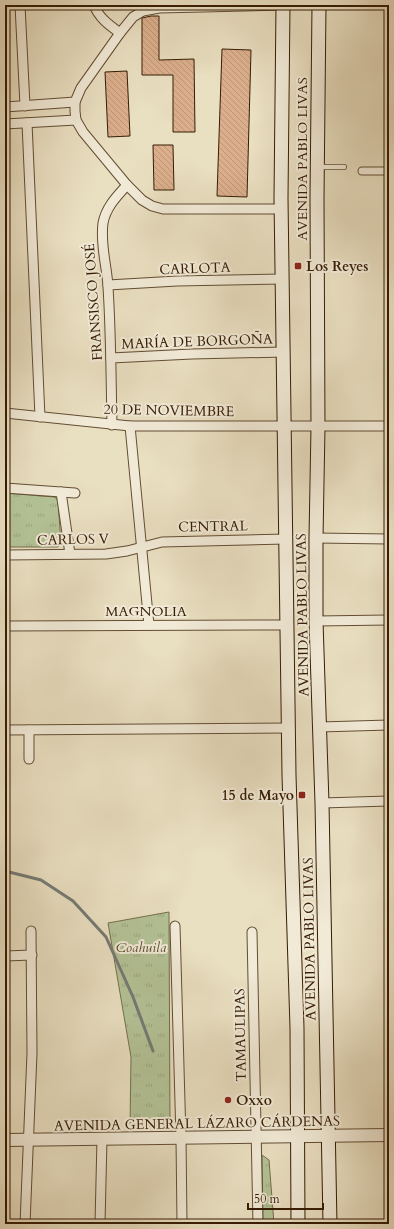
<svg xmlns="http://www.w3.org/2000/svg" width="394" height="1229" font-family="Cardo,serif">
<defs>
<pattern id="grass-tufts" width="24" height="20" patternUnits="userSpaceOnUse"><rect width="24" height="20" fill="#b3c296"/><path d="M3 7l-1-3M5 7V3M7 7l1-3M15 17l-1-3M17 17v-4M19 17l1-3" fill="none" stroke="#9ba680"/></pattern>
<pattern id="building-back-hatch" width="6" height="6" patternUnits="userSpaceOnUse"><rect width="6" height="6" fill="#dbaf8c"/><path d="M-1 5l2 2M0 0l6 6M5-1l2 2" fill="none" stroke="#bd9677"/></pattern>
</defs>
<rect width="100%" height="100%" fill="#e9dfc1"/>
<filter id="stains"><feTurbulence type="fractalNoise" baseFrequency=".005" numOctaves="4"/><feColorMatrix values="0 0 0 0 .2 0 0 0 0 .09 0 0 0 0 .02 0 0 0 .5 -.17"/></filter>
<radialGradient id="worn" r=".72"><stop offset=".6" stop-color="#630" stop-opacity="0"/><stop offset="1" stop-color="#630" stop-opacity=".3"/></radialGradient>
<g fill="url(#grass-tufts)" stroke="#746f4d">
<path d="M5 493 55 497 58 501 61 544 58 547H5Z"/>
<path d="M169 912 170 1126 130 1127 131 1057 108 923Z"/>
<path d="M262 1155 269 1160 274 1224H263Z"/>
</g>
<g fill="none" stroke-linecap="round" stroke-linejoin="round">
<path stroke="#747a74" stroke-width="3" d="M5 871 41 880 73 901 106 937 133 997 153 1051"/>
</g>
<g fill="url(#building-back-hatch)" stroke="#361c04">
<path d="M151 16H159V60L194 59 195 132H173V75H142V18Z"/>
<path d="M222 49 251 50 247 197 217 196Z"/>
<path d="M127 71 130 136 108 137 105 72Z"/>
<path d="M153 145H173L174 190H154Z"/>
</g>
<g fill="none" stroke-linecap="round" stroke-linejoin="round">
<defs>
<path id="service" d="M319 167H344"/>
<path id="pedestrian" d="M362 171H389"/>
<g id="minor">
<path d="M20 5 25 106"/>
<path d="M94 5C99 18 109 25 120 33"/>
<path d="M5 107 75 102"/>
<path d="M27 123 40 417"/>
<path d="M5 124 76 120"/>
<path d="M281 209H163L152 206 142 200 127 185 83 132 76 120 75 111V102L81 88 120 33 133 17 143 11 159 8 283 5"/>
<path d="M108 285 177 281 282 279"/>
<path d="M111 358 192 354 284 352"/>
<path d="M5 413 130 426H389"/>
<path d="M112 425C111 379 111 333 108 287 107 266 100 245 103 223 106 207 117 196 127 185"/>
<path d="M130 426 149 625"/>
<path d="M5 488 75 493"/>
<path d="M61 492 70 554"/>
<path d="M316 538 389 539"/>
<path d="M5 555 106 554 127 551 162 542 286 539"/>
<path d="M316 621 389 620"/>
<path d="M5 626 287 625"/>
<path d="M320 727 389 725"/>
<path d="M5 730 289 728"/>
<path d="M29 730V759"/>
<path d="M322 803 389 801"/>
<path d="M175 926 181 1138 182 1224"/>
<path d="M252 932 258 1224"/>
<path d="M5 956 32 955"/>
<path d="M25 1224 32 1053 31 931"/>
<path d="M100 1224 102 1138"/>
</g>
<path id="tertiary" d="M5 1140 389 1135"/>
<g id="secondary">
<path d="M283 5 281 198 289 775 297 1028 298 1224"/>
<path d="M319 5 317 198 318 427 316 538V621L322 803 330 1224"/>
</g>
</defs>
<use href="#service" stroke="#634d33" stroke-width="6"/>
<use href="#pedestrian" stroke="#634d33" stroke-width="9"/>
<use href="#minor" stroke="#634d33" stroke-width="11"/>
<use href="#tertiary" stroke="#634d33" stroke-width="14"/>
<use href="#secondary" stroke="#361c04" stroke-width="15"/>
<use href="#service" stroke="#f1ead7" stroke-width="4.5"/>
<use href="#pedestrian" stroke="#f1ead7" stroke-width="7"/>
<use href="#minor" stroke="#f1ead7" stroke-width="9"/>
<use href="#tertiary" stroke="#f1ead7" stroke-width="12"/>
<use href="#secondary" stroke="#f1ead7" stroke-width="13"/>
</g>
<g fill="#8f2418" stroke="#f1ead7" stroke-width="1.5">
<rect x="294" y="262" width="8" height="8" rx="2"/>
<rect x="298" y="791" width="8" height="8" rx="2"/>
<circle cx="228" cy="1100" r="4"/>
</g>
<g text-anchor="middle" stroke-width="4" stroke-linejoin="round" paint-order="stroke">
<g font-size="14" fill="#361c04" stroke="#f1ead7">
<text transform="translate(302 159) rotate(-90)" y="5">AVENIDA PABLO LIVAS</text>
<text transform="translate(195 268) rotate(-2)" y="5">CARLOTA</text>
<text transform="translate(93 302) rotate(-94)" y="5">FRANSISCO JOSÉ</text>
<text transform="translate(197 341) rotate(-2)" y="5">MARÍA DE BORGOÑA</text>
<text transform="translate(169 410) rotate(1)" y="5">20 DE NOVIEMBRE</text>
<text transform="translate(213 526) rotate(-1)" y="5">CENTRAL</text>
<text transform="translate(73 539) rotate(-1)" y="5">CARLOS V</text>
<text x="146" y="616">MAGNOLIA</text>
<text transform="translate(302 615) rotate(-91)" y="5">AVENIDA PABLO LIVAS</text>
<text transform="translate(309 939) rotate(-91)" y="5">AVENIDA PABLO LIVAS</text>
<text transform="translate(240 1035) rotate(-91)" y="5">TAMAULIPAS</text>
<text transform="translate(197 1123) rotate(-1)" y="5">AVENIDA GENERAL LÁZARO CÁRDENAS</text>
</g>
<g font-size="14" font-weight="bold" fill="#361c04" stroke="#f1ead7" text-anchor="start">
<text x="306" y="271">Los Reyes</text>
<text x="294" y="800" text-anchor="end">15 de Mayo</text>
<text x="236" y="1105">Oxxo</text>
</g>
<g font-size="14" font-style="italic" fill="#5c4e30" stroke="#f1ead7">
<text x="141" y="952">Coahuila</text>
</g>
</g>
<rect width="394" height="1229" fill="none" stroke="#e9dfc1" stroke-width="20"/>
<rect x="6" y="6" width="382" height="1217" fill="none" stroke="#361c04" stroke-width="2"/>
<rect x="10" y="10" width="374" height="1209" fill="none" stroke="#361c04"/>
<path d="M248 1203v6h75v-6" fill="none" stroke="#361c04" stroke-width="2"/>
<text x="254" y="1203" font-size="12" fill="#361c04" stroke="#f1ead7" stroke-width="3" paint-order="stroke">50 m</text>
<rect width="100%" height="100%" filter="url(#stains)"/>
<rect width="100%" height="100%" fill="url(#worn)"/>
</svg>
